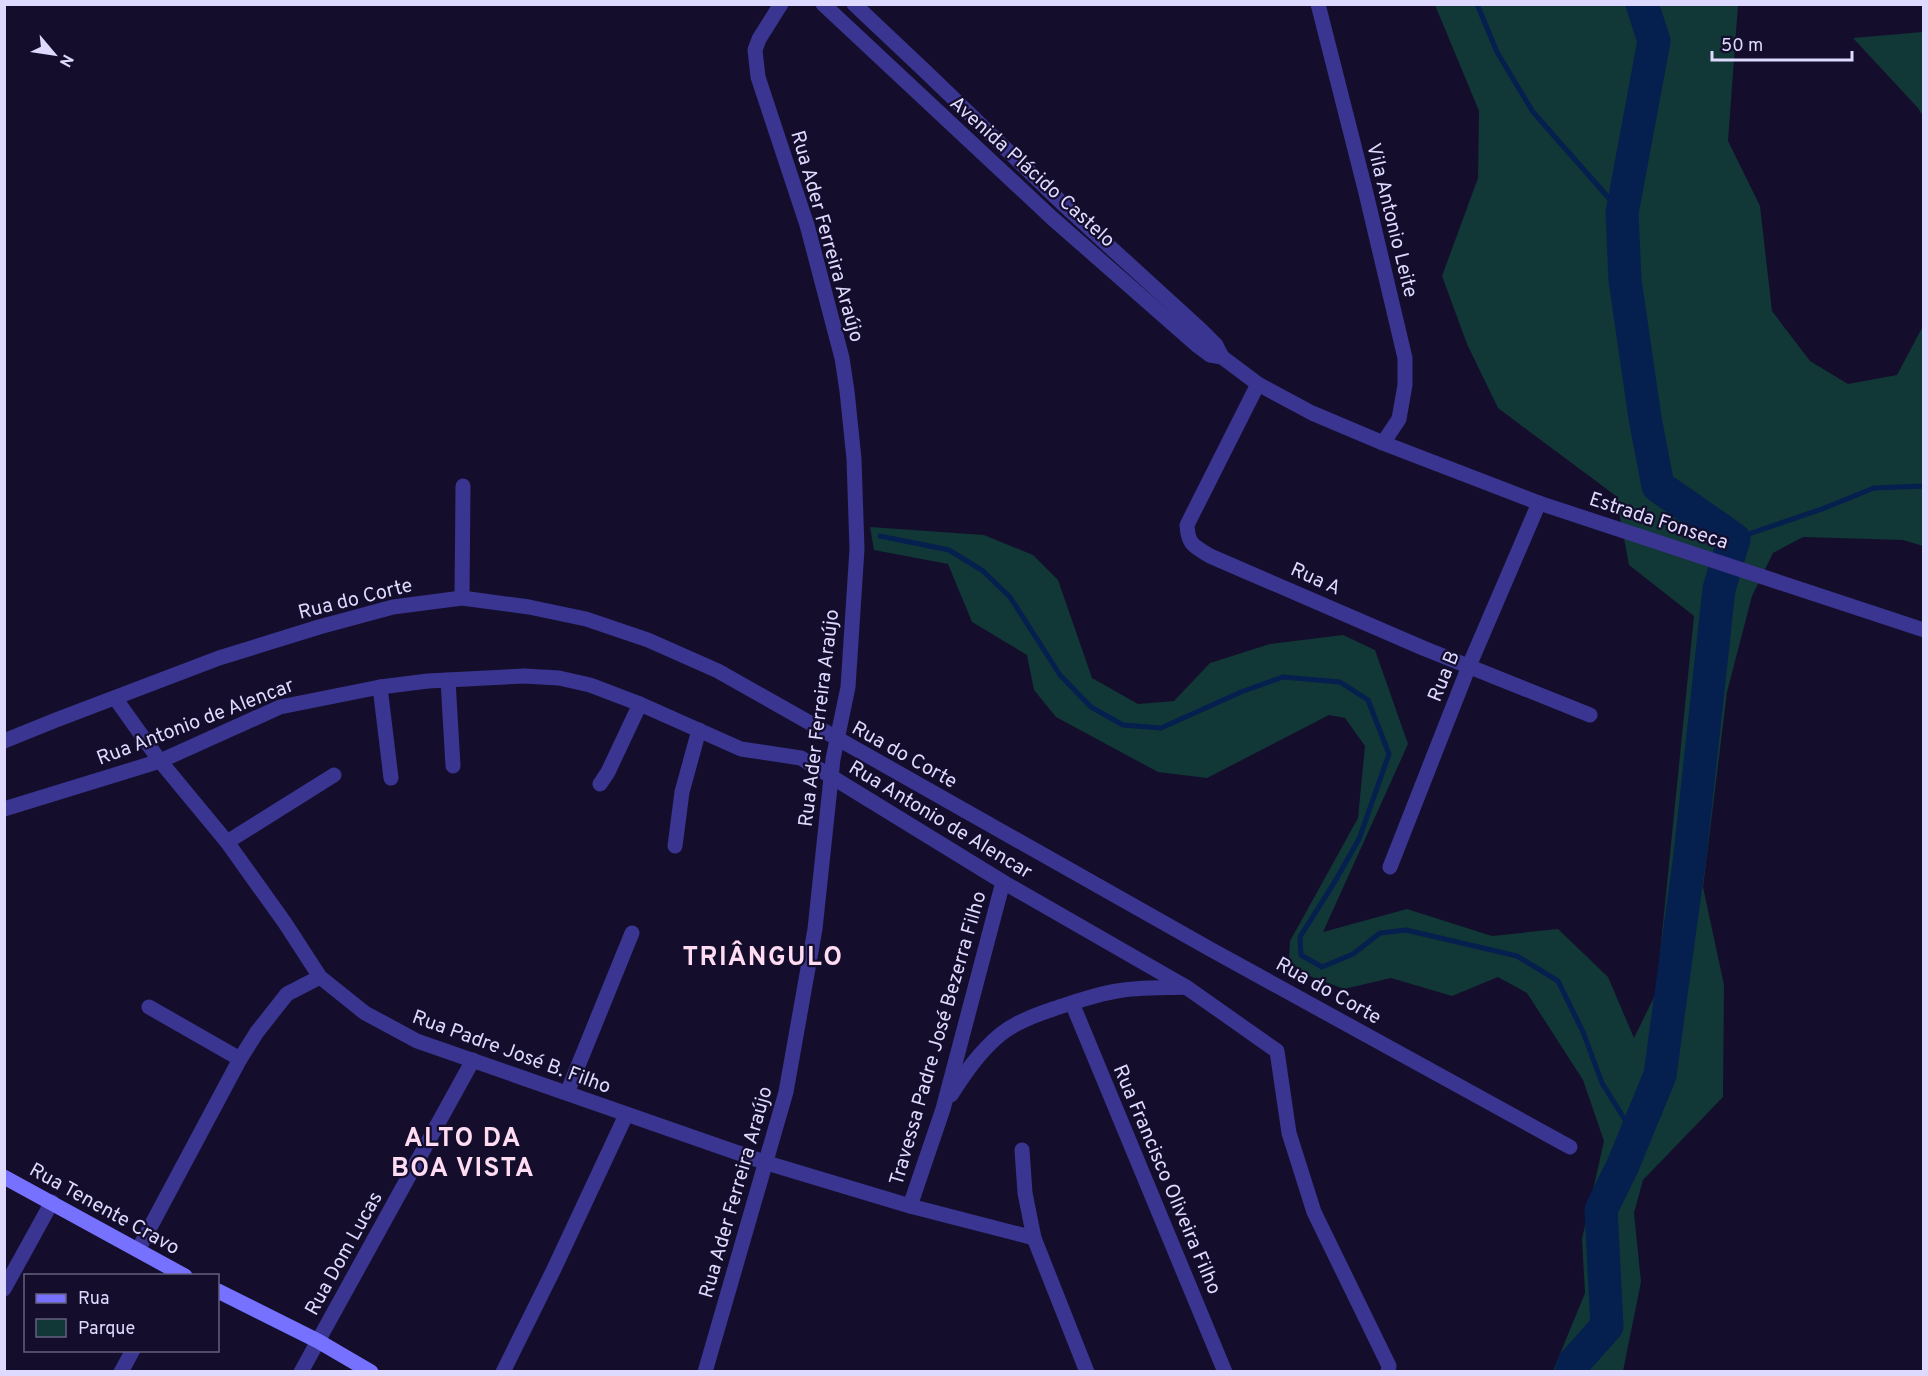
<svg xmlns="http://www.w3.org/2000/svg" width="1928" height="1376" font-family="Overpass,sans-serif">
<rect width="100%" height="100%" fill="#140e2c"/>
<g fill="#113736">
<path d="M1435 5H1738L1728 141 1760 206 1772 311 1810 361 1848 384 1897 375 1923 326V546L1903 540 1803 537 1773 553 1752 596 1727 692 1703 887 1724 985 1723 1097 1643 1180 1634 1213 1641 1282 1623 1371H1553L1585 1293 1582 1239 1604 1141 1583 1080 1527 993 1498 977 1452 996 1391 978 1344 989 1299 972 1289 958 1290 941 1358 818 1365 746 1345 718 1329 715 1207 778 1158 772 1056 717 1034 690 1027 655 972 622 948 564 874 550 870 527 984 535 1033 555 1058 580 1092 678 1138 704 1174 701 1210 663 1270 644 1343 635 1375 650 1408 744 1323 932 1407 909 1492 936 1558 929 1608 977 1634 1038 1656 993 1694 616 1629 565 1616 496 1498 408 1467 344 1442 276 1478 178 1479 111Z"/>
<path d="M1923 32H1924L1923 116 1918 108 1853 38Z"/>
</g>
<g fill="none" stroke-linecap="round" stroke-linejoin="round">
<g stroke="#051f4f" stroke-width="5">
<path d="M1477 4 1497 52 1533 112 1622 213"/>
<path d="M880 536 949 550 983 571 1010 597 1060 675 1091 707 1123 725 1161 728 1241 692 1283 677 1340 682 1368 700 1389 754 1359 839 1334 883 1300 937 1301 955 1322 967 1353 954 1380 933 1406 930 1517 956 1558 981 1583 1032 1602 1083 1635 1136"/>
<path d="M1734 539 1822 509 1874 488 1924 486"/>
</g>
<path stroke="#051f4f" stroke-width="33" d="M1571 1372 1574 1363 1607 1326 1601 1210 1623 1165 1660 1075 1690 855 1719 589 1734 539 1658 486 1645 418 1625 280 1622 213 1654 41 1642 4"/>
<g stroke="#393590" stroke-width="15">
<path d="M1318 4 1365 189 1405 358V385L1399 419 1383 443"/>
<path d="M1222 357 1258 384 1312 413 1383 443 1539 503 1924 630"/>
<path d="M1258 384 1187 525C1188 545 1194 546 1210 556L1423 648 1590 715"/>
<path d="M462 598 463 486"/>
<path d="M448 680 453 766"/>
<path d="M380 687 391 778"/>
<path d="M115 698 160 761 227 842 285 923 320 977 365 1013 417 1041 767 1163 910 1206 1034 1238"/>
<path d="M4 741 56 720 219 658 319 627 393 607 462 598 529 607 586 619 648 640 718 671 1210 949 1570 1147"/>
<path d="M600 784 608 772 640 704"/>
<path d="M4 809 160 761 280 707 380 687 428 681 524 676 559 678 590 685 640 704 741 749 801 758 1003 882 1186 987 1277 1051 1289 1133 1314 1212 1389 1366 1388 1372"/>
<path d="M227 842 334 775"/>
<path d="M675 846 682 792 699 730"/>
<path d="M1390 867 1469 666 1539 503"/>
<path d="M1072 1003 1225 1372"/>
<path d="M149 1007 240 1059"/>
<path d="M567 1093 632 933"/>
<path d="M951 1095C965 1073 980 1051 1001 1034 1017 1021 1039 1014 1059 1007 1078 1001 1097 994 1117 991 1139 987 1163 988 1186 987"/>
<path d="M1022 1150 1025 1193 1034 1238 1087 1372"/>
<path d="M910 1206 943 1109 1003 882"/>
<path d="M138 1250 240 1059 257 1032 287 994 320 977"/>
<path d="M4 1289 52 1202"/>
<path d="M318 1341 473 1060"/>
<path d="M121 1372 133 1350"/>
<path d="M503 1372 554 1269 626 1115"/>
</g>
<g stroke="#393590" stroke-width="15">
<path d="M823 4 1052 218 1198 346 1210 355 1222 357"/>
<path d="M854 4 925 71 1064 205 1201 330 1216 345 1222 357"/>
<path d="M301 1372 318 1341"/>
<path d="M705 1372 786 1092 815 929 833 759 848 687 857 549 854 459 847 391 842 358 807 225 758 77 755 50 759 39 781 4"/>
</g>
<g stroke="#7671ff" stroke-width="15">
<path d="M4 1177 185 1276"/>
<path d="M218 1291 318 1341 371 1372"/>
</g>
</g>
<g text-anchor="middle" stroke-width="4.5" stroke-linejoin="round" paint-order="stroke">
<g font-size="20" fill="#dedaff" stroke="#140e2c">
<text transform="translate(1033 171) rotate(42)" y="7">Avenida Plácido Castelo</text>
<text transform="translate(1393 220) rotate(76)" y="7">Vila Antonio Leite</text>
<text transform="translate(828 236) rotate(74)" y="7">Rua Ader Ferreira Araújo</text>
<text transform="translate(1659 520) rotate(18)" y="7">Estrada Fonseca</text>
<text transform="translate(1316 578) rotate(24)" y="7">Rua A</text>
<text transform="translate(355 598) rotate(-14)" y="7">Rua do Corte</text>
<text transform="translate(1443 676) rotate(-68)" y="7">Rua B</text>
<text transform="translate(818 718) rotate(-83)" y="7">Rua Ader Ferreira Araújo</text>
<text transform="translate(195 721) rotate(-21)" y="7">Rua Antonio de Alencar</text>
<text transform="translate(905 754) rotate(29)" y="7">Rua do Corte</text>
<text transform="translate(941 819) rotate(31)" y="7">Rua Antonio de Alencar</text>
<text transform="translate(1329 990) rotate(29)" y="7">Rua do Corte</text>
<text transform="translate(937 1038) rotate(-74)" y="7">Travessa Padre José Bezerra Filho</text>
<text transform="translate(512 1051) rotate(20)" y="7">Rua Padre José B. Filho</text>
<text transform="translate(1168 1179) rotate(67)" y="7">Rua Francisco Oliveira Filho</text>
<text transform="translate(735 1192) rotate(-74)" y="7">Rua Ader Ferreira Araújo</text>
<text transform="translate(105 1208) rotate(29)" y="7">Rua Tenente Cravo</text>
<text transform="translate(343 1253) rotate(-61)" y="7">Rua Dom Lucas</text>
</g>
<g font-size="26" font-weight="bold" letter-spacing="1.5" fill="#ffdcf2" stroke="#140e2c">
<text x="763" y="965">TRIÂNGULO</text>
<text x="463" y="1146">ALTO DA<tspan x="463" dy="30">BOA VISTA</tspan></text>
</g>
</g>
<rect width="1928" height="1376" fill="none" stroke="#dedaff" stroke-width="12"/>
<rect x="24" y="1274" width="195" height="78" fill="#140e2c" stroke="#656080" stroke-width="1.5"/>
<rect x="36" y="1294" width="30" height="9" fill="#7671ff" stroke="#656080" stroke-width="1.5"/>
<text x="78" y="1304" font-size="18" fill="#dedaff">Rua</text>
<rect x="36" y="1319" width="30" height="18" fill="#113736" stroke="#656080" stroke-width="1.5"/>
<text x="78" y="1334" font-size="18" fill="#dedaff">Parque</text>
<g transform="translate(54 54) rotate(119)" stroke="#140e2c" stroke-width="4.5" paint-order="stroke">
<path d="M0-4.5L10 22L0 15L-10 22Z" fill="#dedaff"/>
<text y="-9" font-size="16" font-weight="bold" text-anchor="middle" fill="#dedaff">N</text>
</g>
<path d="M1712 51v9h140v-9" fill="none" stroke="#dedaff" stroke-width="3"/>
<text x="1721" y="51" font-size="18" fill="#dedaff" stroke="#140e2c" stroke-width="4.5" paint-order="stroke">50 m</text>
</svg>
